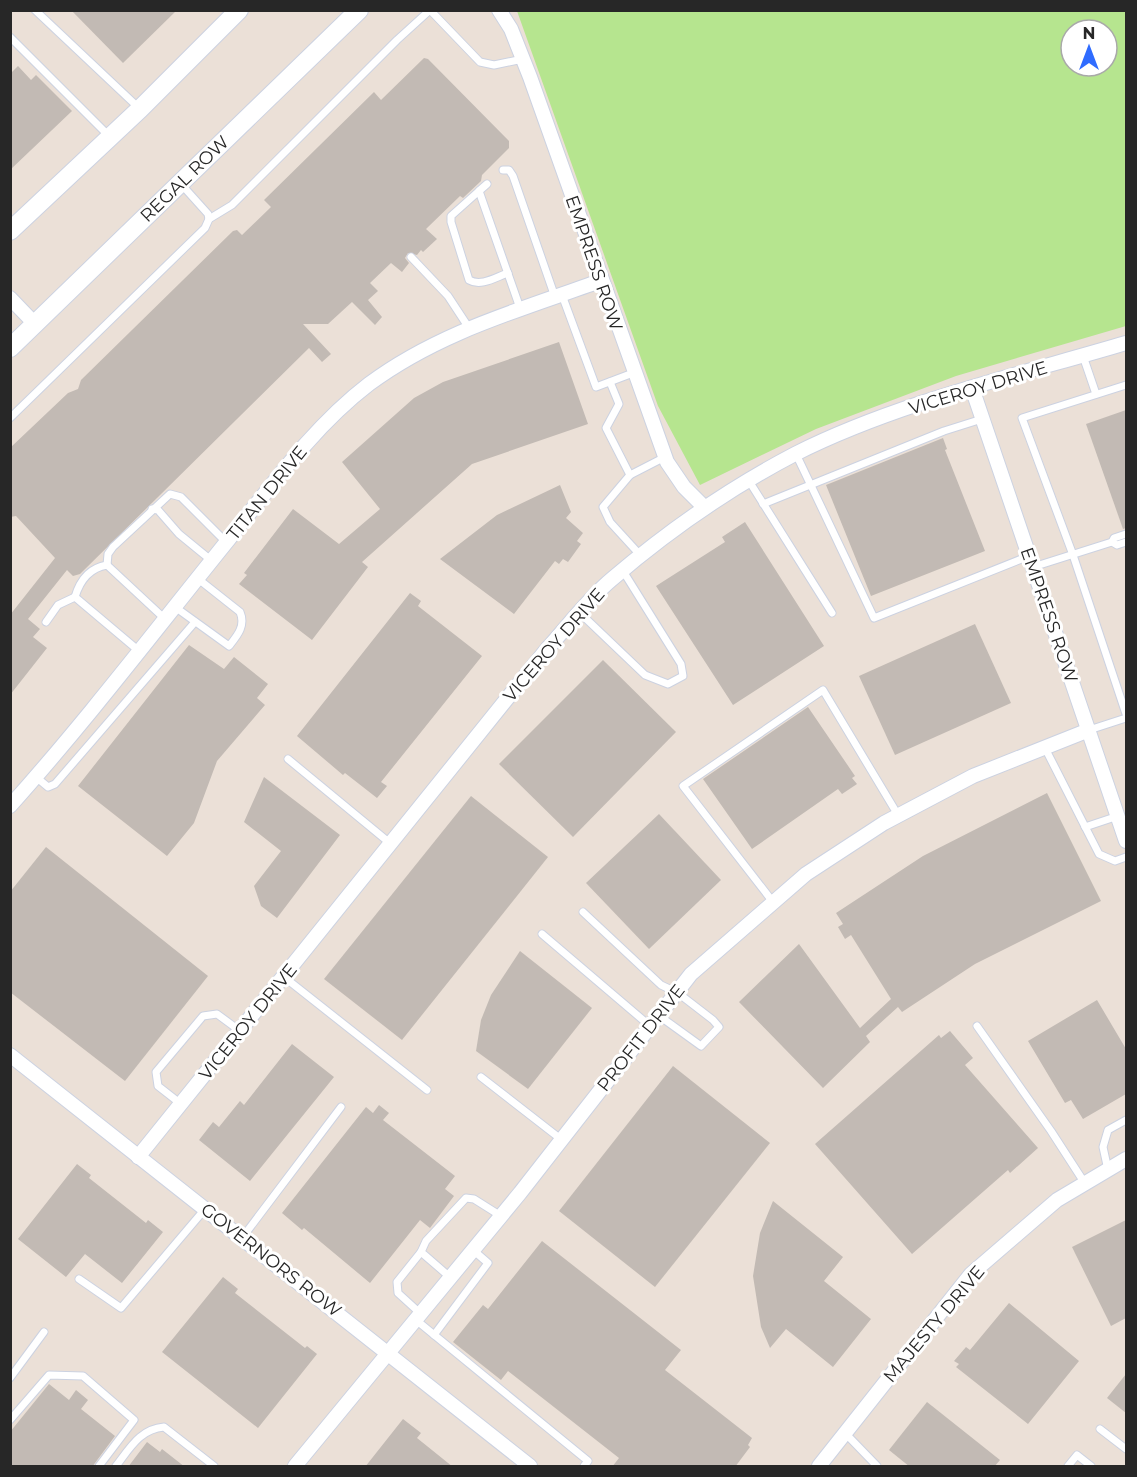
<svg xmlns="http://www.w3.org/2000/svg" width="1137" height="1477" font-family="Montserrat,sans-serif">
<rect width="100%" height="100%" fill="#ebe0d7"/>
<path fill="#b6e58f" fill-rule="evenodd" d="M517 11H1126V326L956 376 816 429 700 485 658 406ZM1071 30H1107V66H1071Z"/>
<g fill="#c2bab4">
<path d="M71 10H177L123 63Z"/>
<path d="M424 58 428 59 509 141V148L482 175 481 181 463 198 460 196 426 229 437 239 423 252 421 250 417 255 408 253 405 258 409 263 402 272 391 263 370 283 378 291 368 300 382 317 375 325 352 302 328 324H303L331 354 322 362 309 348 80 574 73 576 67 570 28 619 40 629 33 637 47 648 10 695V615L55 558 16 516 10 517V448L68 393 78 389 81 380 233 231 237 230 242 235 271 207 264 200 374 92 381 100Z"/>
<path d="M18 66 31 80 36 75 72 111 10 170V74Z"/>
<path d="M559 342 588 424 472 464 362 562 368 567 312 640 239 584 247 575 244 573 293 509 339 544 380 509 342 462 414 398 443 382Z"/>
<path d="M1126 410V528L1123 529 1086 424Z"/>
<path d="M943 438 947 449 945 450 985 551 871 596 826 485Z"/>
<path d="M560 485 571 512 566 518 583 533 577 541 581 544 568 562 563 559 559 564 555 561 514 614 440 559 497 515Z"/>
<path d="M745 522 824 646 733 705 656 586 725 542 722 537Z"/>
<path d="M410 593 421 601 418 606 482 656 381 782 387 786 377 798 345 773 343 775 297 736Z"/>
<path d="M975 624 1011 703 895 755 859 676Z"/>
<path d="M189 645 224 669 234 657 268 684 257 698 265 705 217 761 194 823 167 856 78 786Z"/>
<path d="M603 660 676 732 573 837 499 764Z"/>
<path d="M808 707 855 776 852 778 857 784 842 794 838 789 752 849 703 779Z"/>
<path d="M264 777 340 835 277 918 261 906 254 886 281 851 244 822Z"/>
<path d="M1047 793 1101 901 975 964 902 1012 898 1007 866 1036 870 1042 823 1088 739 1002 799 944 860 1028 891 999 851 935 845 939 838 927 843 924 836 913 923 856Z"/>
<path d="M471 796 548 857 402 1040 324 979Z"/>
<path d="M659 814 721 880 649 949 586 883Z"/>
<path d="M46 847 208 976 125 1081 10 992V892Z"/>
<path d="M520 951 592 1008 528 1089 476 1051 481 1020 491 995Z"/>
<path d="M1097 1000 1126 1049V1094L1083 1119 1071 1100 1065 1103 1028 1041Z"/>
<path d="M950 1031 973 1058 965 1065 1038 1148 1010 1173 1008 1170 912 1254 815 1144 939 1035 941 1038Z"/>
<path d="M292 1044 334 1077 250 1181 199 1140 213 1122 219 1127 240 1101 244 1105Z"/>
<path d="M673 1066 770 1143 655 1287 559 1211Z"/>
<path d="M379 1105 389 1113 383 1120 455 1176 445 1189 454 1196 430 1228 420 1220 370 1283 304 1228 302 1230 282 1213 366 1107 373 1113Z"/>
<path d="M77 1164 91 1175 89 1178 146 1223 148 1220 163 1232 122 1283 85 1254 66 1277 18 1239Z"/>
<path d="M773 1201 843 1257 824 1281 871 1319 833 1367 786 1329 770 1348 761 1327 753 1276 760 1233Z"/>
<path d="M1126 1220V1318L1111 1326 1072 1247Z"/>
<path d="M542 1241 681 1350 665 1370 752 1438 748 1445 750 1447 735 1467H612L619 1458 508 1371 501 1380 453 1342 483 1305 488 1309Z"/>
<path d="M223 1277 238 1289 235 1293 305 1348 307 1346 317 1354 258 1428 162 1352Z"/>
<path d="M1009 1303 1079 1361 1028 1424 956 1367 959 1364 954 1361 966 1347 970 1350Z"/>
<path d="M1126 1374V1413L1107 1398Z"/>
<path d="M49 1384 69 1400 76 1390 88 1400 81 1409 115 1436 92 1467H10V1432Z"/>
<path d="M927 1402 1000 1460 994 1467H910L889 1450Z"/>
<path d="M403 1419 421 1433 417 1438 453 1467H365Z"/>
<path d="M147 1442 160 1452 162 1449 185 1467H128Z"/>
</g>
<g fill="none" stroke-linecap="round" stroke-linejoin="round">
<defs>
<g id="service">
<path d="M35 10 140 109"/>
<path d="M10 37 110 137"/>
<path d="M503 170H509L513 176 555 297"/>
<path d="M181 184 208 214 209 219"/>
<path d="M487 184 479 191 520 308"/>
<path d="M479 191 451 216V222L469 280C481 287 496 277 508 273"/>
<path d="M411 257 448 296 469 328"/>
<path d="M562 295 596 387 633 373"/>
<path d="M1083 356 1096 394"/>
<path d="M610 382 619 404 606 428 630 475 665 457"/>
<path d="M1126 385 1022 418 1073 555 1126 714"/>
<path d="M10 418 205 228 209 219 232 205 397 40 430 10 480 62 494 65 523 59"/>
<path d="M796 454 874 618 1029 556"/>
<path d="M630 475 603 507 610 522 642 557"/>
<path d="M749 481 832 613"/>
<path d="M763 504 944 431 982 419"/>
<path d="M152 509 158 510 179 534 212 561"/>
<path d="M1112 542 1117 545 1126 542"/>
<path d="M107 565 108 554 113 547 170 494 181 497 226 542"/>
<path d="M107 565 165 619"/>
<path d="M1033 567 1112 542 1114 538 1126 534"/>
<path d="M75 597 139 651"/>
<path d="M75 597C80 580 89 568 107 565"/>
<path d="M175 607 229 646C237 636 246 626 240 612L197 578"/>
<path d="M580 613 645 675 668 684 683 676 681 664 623 571"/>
<path d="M46 622 58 605 75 597"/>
<path d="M1089 730 1126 718"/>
<path d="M1045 748 1099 854 1115 861 1126 857"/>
<path d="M288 759 391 844"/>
<path d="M36 777 48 787 55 784 195 622"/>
<path d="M1085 827 1118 816"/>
<path d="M773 902 683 786 823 690 898 815"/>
<path d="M583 912 661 985 678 993 713 1020 719 1027 701 1046 658 1015"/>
<path d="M542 934 650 1026"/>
<path d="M284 977 427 1090"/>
<path d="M977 1026 1051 1131 1084 1182"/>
<path d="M481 1077 562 1140"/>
<path d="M181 1104 158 1086 156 1072 203 1016 217 1014 240 1031"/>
<path d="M1108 1170 1103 1147 1108 1130 1126 1120"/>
<path d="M242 1238 341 1107"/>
<path d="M451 1278 421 1252 426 1241 466 1198 474 1199 501 1216"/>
<path d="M79 1279 121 1308 205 1209"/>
<path d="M421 1314 398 1293 397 1282 421 1252"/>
<path d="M416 1320 588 1461 584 1466"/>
<path d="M434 1335 488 1263 473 1250"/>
<path d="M10 1378 44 1332"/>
<path d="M10 1420 49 1375 83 1376 134 1420 99 1466"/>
<path d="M1100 1429 1126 1449"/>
<path d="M845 1433 877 1466"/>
<path d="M116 1466C130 1448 140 1429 164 1427L214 1466"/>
<path d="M1068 1466 1077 1455 1091 1466"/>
</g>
<g id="minor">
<path d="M499 10 511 29 530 77 667 462 684 487 704 507"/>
<path d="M10 298 35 324"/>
<path d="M972 388 1126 841"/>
<path d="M10 806C87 720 157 628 229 539 272 485 314 426 369 384 439 332 520 310 600 281"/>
<path d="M10 1055 530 1466"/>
<path d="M138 1157 547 649C568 626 588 599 612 579 668 531 730 488 795 454 896 403 1018 375 1126 343"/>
<path d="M295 1466 520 1193 691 974 806 874 884 823 973 776 1089 730"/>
<path d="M819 1466 971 1274 1057 1200 1126 1159"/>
</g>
<g id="secondary">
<path d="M10 231 140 109 239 10"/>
<path id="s1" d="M10 348 359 10"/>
</g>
</defs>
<use href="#service" stroke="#ccd2e1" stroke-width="9"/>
<use href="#minor" stroke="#ccd2e1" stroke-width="16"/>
<use href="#secondary" stroke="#ccd2e1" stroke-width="20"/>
<use href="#service" stroke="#fff" stroke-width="7"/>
<use href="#minor" stroke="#fff" stroke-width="14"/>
<use href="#secondary" stroke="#fff" stroke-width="18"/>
</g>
<g text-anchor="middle" stroke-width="6" stroke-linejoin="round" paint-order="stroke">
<g font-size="18" fill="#272727" stroke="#fff">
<text dy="6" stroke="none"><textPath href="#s1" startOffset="243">REGAL ROW</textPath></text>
<text transform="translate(594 263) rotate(71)" y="6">EMPRESS ROW</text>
<text transform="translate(978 388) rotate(-17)" y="6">VICEROY DRIVE</text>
<text transform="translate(267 493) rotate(-51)" y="6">TITAN DRIVE</text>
<text transform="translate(1049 615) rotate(71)" y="6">EMPRESS ROW</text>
<text transform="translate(554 645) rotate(-49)" y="6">VICEROY DRIVE</text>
<text transform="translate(248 1022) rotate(-51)" y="6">VICEROY DRIVE</text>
<text transform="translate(641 1038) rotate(-52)" y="6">PROFIT DRIVE</text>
<text transform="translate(271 1260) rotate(38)" y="6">GOVERNORS ROW</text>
<text transform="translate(934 1324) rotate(-50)" y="6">MAJESTY DRIVE</text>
</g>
</g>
<rect width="1137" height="1477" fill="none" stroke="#272727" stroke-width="24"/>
<g transform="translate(1089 48)"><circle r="28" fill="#ffffff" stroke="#a9a9a9" stroke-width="1.5"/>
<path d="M0-4.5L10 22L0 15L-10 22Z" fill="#2f6cff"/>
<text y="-9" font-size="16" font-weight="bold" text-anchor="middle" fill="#272727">N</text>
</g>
</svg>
